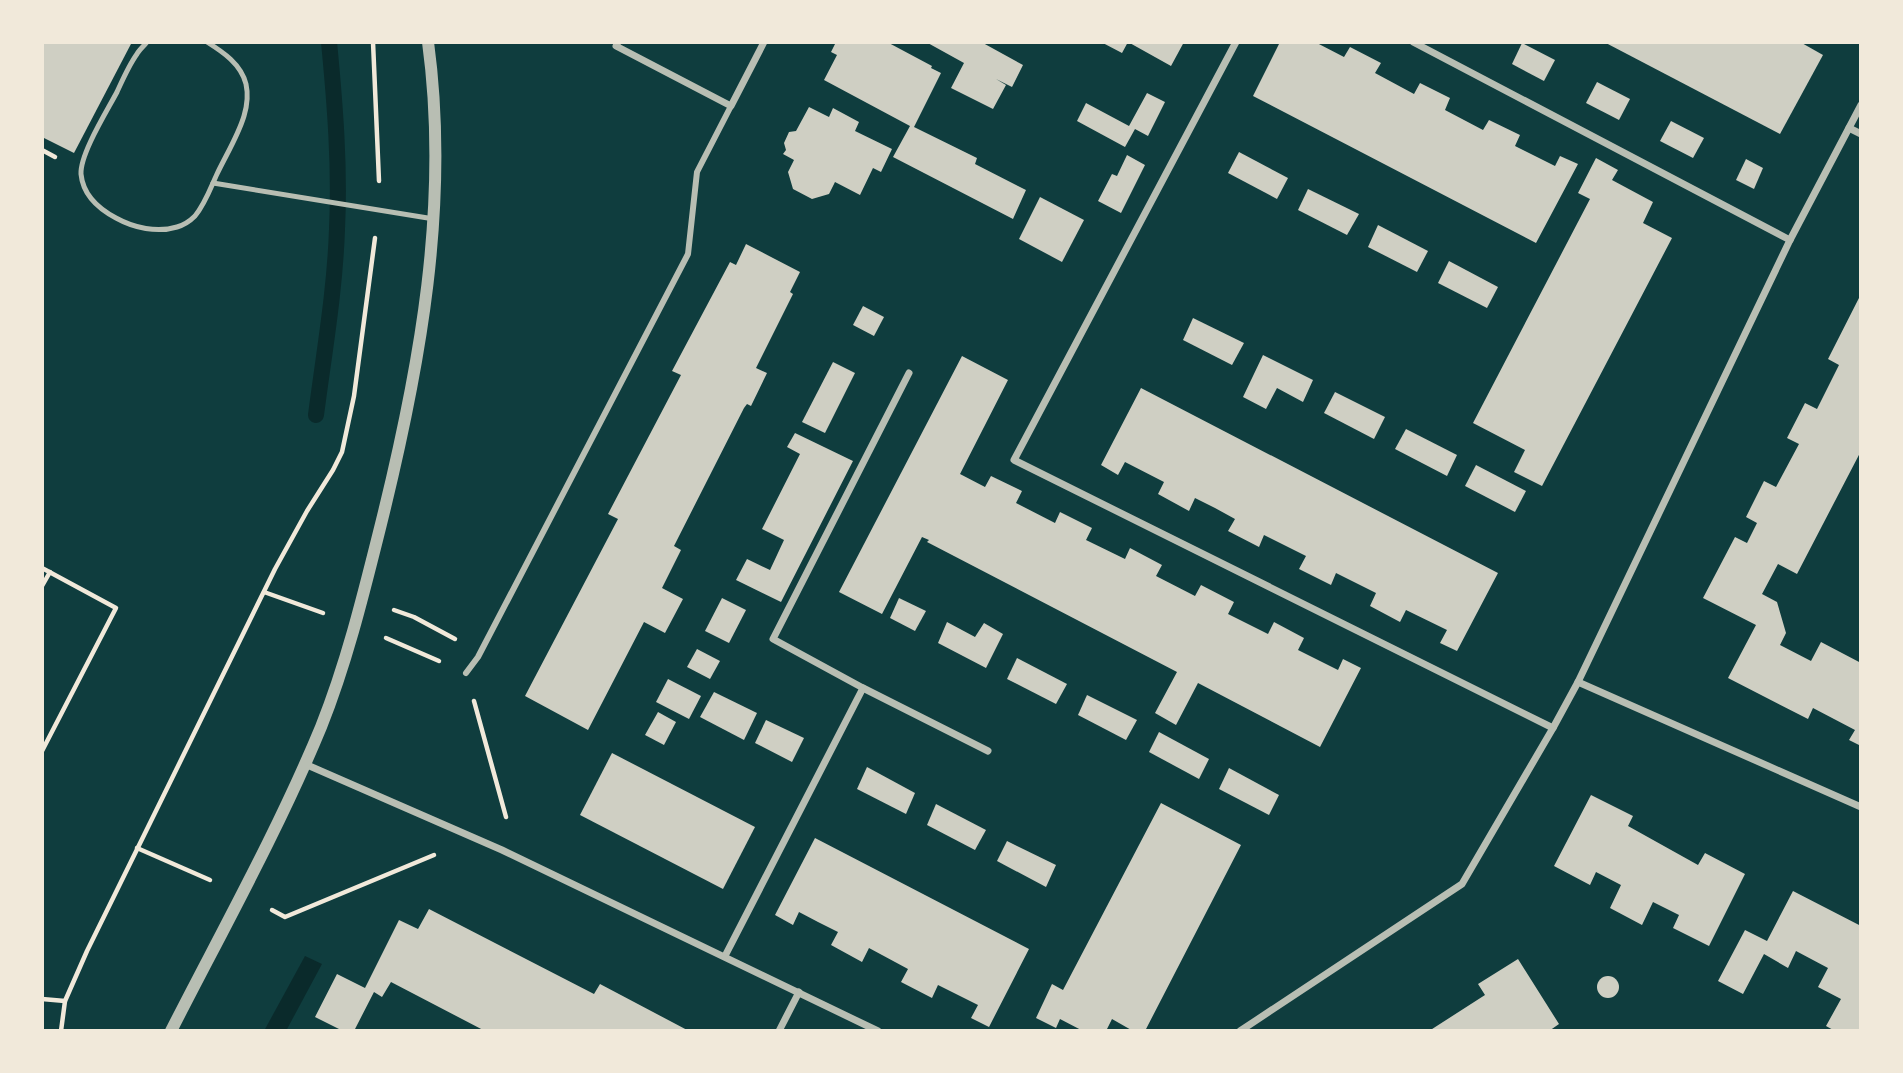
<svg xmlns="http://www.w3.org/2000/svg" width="1903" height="1073" font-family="Signika,sans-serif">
<rect width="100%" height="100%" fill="#0f3d3e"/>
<path fill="#0a2a2b" d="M305 956 322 964 286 1031H264Z"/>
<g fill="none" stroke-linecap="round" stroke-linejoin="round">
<path stroke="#0a2a2b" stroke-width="16" d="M316 415C324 353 335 291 337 229 340 167 335 104 329 42"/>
</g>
<g fill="#cfcfc3">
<path d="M42 42H132L74 153 42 137Z"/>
<path d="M836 42H887L932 66 931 68 941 73 914 127 977 158 975 164 1026 190 1013 219 893 157 910 126 824 80 837 55 831 52Z"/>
<path d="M926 42H983V43L1023 65 1012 87 996 79 1006 85 993 109 951 88 964 63Z"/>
<path d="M1101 42H1184L1171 66 1128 42 1122 53Z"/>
<path d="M1280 42H1315L1344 57 1350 47 1381 63 1375 73 1414 94 1420 83 1450 98 1445 110 1483 130 1489 120 1520 135 1515 146 1555 166 1560 156 1578 164 1536 243 1253 96Z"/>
<path d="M1604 42H1800L1823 55 1780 134Z"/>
<path d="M1522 43 1555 60 1544 81 1512 64Z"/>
<path d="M1597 82 1630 99 1619 120 1586 103Z"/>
<path d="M1147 93 1165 102 1148 136 1135 129 1125 147 1077 121 1086 103 1129 126Z"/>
<path d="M809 107 829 117 833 108 859 122 855 131 892 149 881 172 873 168 860 195 835 182 829 194 812 199 793 189 788 172 794 160 783 154 786 150 784 143 789 132 796 131Z"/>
<path d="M1671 121 1704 138 1693 158 1660 141Z"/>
<path d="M1239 152 1288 178 1277 199 1228 173Z"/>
<path d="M1127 155 1145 165 1121 213 1098 201 1112 174 1117 176Z"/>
<path d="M1596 158 1618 170 1612 180 1653 202 1643 223 1672 238 1542 486 1514 472 1525 450 1473 423 1590 199 1578 193Z"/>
<path d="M1746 159 1763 168 1754 189 1736 180Z"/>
<path d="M1308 189 1359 214 1347 235 1298 210Z"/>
<path d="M1040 197 1084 220 1062 262 1019 239Z"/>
<path d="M1378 225 1428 251 1417 272 1368 247Z"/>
<path d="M746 244 800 272 790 292 793 294 756 368 767 373 751 406 747 404 744 408 674 546 681 550 662 588 683 599 665 633 644 622 588 730 525 696 618 519 608 514 681 375 672 371 730 262 736 265Z"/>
<path d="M1449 261 1498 287 1487 308 1438 283Z"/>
<path d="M1861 294V451L1797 574 1778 564 1762 594 1777 602 1786 633 1780 645 1811 661 1821 642 1861 663V746L1849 740 1855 730 1813 708 1808 719 1728 678 1756 625 1703 598 1735 537 1747 543 1757 523 1746 517 1764 481 1776 487 1799 444 1787 438 1805 403 1817 409 1839 365 1828 359Z"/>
<path d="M863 306 884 317 874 336 853 325Z"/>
<path d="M1193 318 1244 343 1232 365 1183 340Z"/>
<path d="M1263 355 1313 380 1303 402 1277 388 1266 409 1243 397Z"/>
<path d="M962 356 1008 380 960 474 985 487 991 476 1022 491 1016 503 1055 523 1060 512 1092 528 1086 540 1125 559 1130 548 1162 565 1156 576 1195 596 1201 585 1234 602 1228 614 1268 634 1274 622 1304 638 1298 650 1338 670 1343 659 1361 668 1320 747 1198 683 1176 725 1155 713 1177 672 927 542 929 540 922 537 882 614 839 592Z"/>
<path d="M833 362 855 373 825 433 802 422Z"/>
<path d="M1141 388 1498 573 1457 651 1440 643 1447 630 1406 610 1400 622 1370 606 1376 593 1336 573 1331 585 1299 569 1306 556 1264 535 1259 547 1228 531 1235 519 1215 508 1195 498 1189 511 1158 494 1164 482 1125 462 1118 475 1101 465Z"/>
<path d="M1335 392 1385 417 1374 439 1324 413Z"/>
<path d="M1406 429 1457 455 1447 476 1395 449Z"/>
<path d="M795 433 853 461 781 602 736 580 747 559 770 570 784 540 762 529 800 454 787 447Z"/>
<path d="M1476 465 1526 491 1515 512 1465 486Z"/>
<path d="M722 598 746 610 729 643 705 631Z"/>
<path d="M899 598 926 611 915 631 890 618Z"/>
<path d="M947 622 975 637 984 623 1003 634 986 668 938 643Z"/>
<path d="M697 649 720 661 710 679 687 667Z"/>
<path d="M1017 658 1067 684 1056 704 1007 679Z"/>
<path d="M668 679 701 696 689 719 656 702Z"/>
<path d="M714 692 757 713 744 740 700 717Z"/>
<path d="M1087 695 1137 720 1126 740 1078 715Z"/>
<path d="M658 712 676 722 664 745 645 735Z"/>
<path d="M766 720 804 738 792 762 755 743Z"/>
<path d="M1159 732 1209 759 1199 779 1149 752Z"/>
<path d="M612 753 755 827 723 889 580 815Z"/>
<path d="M867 767 915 793 906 814 857 789Z"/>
<path d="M1229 768 1279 795 1269 815 1219 789Z"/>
<path d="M1591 795 1633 816 1628 826 1698 865 1705 853 1745 874 1709 946 1673 928 1679 915 1653 902 1642 925 1610 908 1621 885 1596 872 1590 885 1554 866Z"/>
<path d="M1161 803 1241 845 1145 1031H1133L1112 1019 1106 1031H1083L1060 1019 1056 1028 1036 1018 1052 984 1063 990Z"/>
<path d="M936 804 986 830 975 850 927 825Z"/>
<path d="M815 838 1029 949 989 1027 971 1018 978 1005 938 985 932 998 901 982 908 969 869 948 862 962 831 945 838 932 818 922 799 912 793 925 775 915Z"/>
<path d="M1007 841 1056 865 1046 887 997 861Z"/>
<path d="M1793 891 1861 926V1031H1835L1826 1026 1841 999 1818 987 1828 968 1796 951 1788 968 1764 954 1743 994 1718 981 1745 930 1767 941Z"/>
<path d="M429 909 594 994 600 984 689 1031H485L391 982 382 997 374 992 354 1031H343L315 1017 337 974 365 988 399 920 418 929Z"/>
<path d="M1518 959 1559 1024 1549 1031H1429L1485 995 1478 984Z"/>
<circle cx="1608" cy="987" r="11"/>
</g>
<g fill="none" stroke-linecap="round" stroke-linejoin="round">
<g stroke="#f1e9da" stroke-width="4.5">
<path d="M373 42 379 181"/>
<path d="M42 150 55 157"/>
<path d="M42 568 116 608 42 751"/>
<path d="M42 586 50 572"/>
<path d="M264 592 323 613"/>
<path d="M394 610 414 617 455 639"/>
<path d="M386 638 439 661"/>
<path d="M474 701 506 817"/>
<path d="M137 848 210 880"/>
<path d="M272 910 285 917 434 855"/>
<path d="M42 999 65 1001"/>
<path d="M61 1031 65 1001 87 951 275 569 307 511 333 470 342 452 354 396 375 238"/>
</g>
<g stroke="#b8beb3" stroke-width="5">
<path d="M147 42C144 46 139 50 137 54 129 65 123 79 117 92 107 111 80 154 81 174 83 195 99 209 116 218 134 228 157 233 177 227 184 225 190 221 195 216 205 204 211 187 217 174 226 155 238 136 244 116 247 106 248 93 246 84 241 64 223 52 207 42"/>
<path d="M213 183 434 219"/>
</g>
<path stroke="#b8beb3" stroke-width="6" d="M466 673 478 657 688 254 697 172 731 106"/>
<g stroke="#b8beb3" stroke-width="7">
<path d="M618 42 616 46 731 106 764 42"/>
<path d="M1236 42 1014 460 1553 728"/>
<path d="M1413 42 1790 240"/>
<path d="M1849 128 1861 134"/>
<path d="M1578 682 1861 807"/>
<path d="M863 688 988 751"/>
<path d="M305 764 502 850 878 1031"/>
<path d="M725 956 863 688 773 639 909 373"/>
<path d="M779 1031 799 992"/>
<path d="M1240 1031 1462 884 1553 728 1578 682 1790 240 1861 105"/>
</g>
<path stroke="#b8beb3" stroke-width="12" d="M171 1031C222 931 278 831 321 727 347 662 364 592 381 524 420 367 450 204 428 42"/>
</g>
<rect width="1903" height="1073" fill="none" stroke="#f1e9da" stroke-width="88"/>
</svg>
